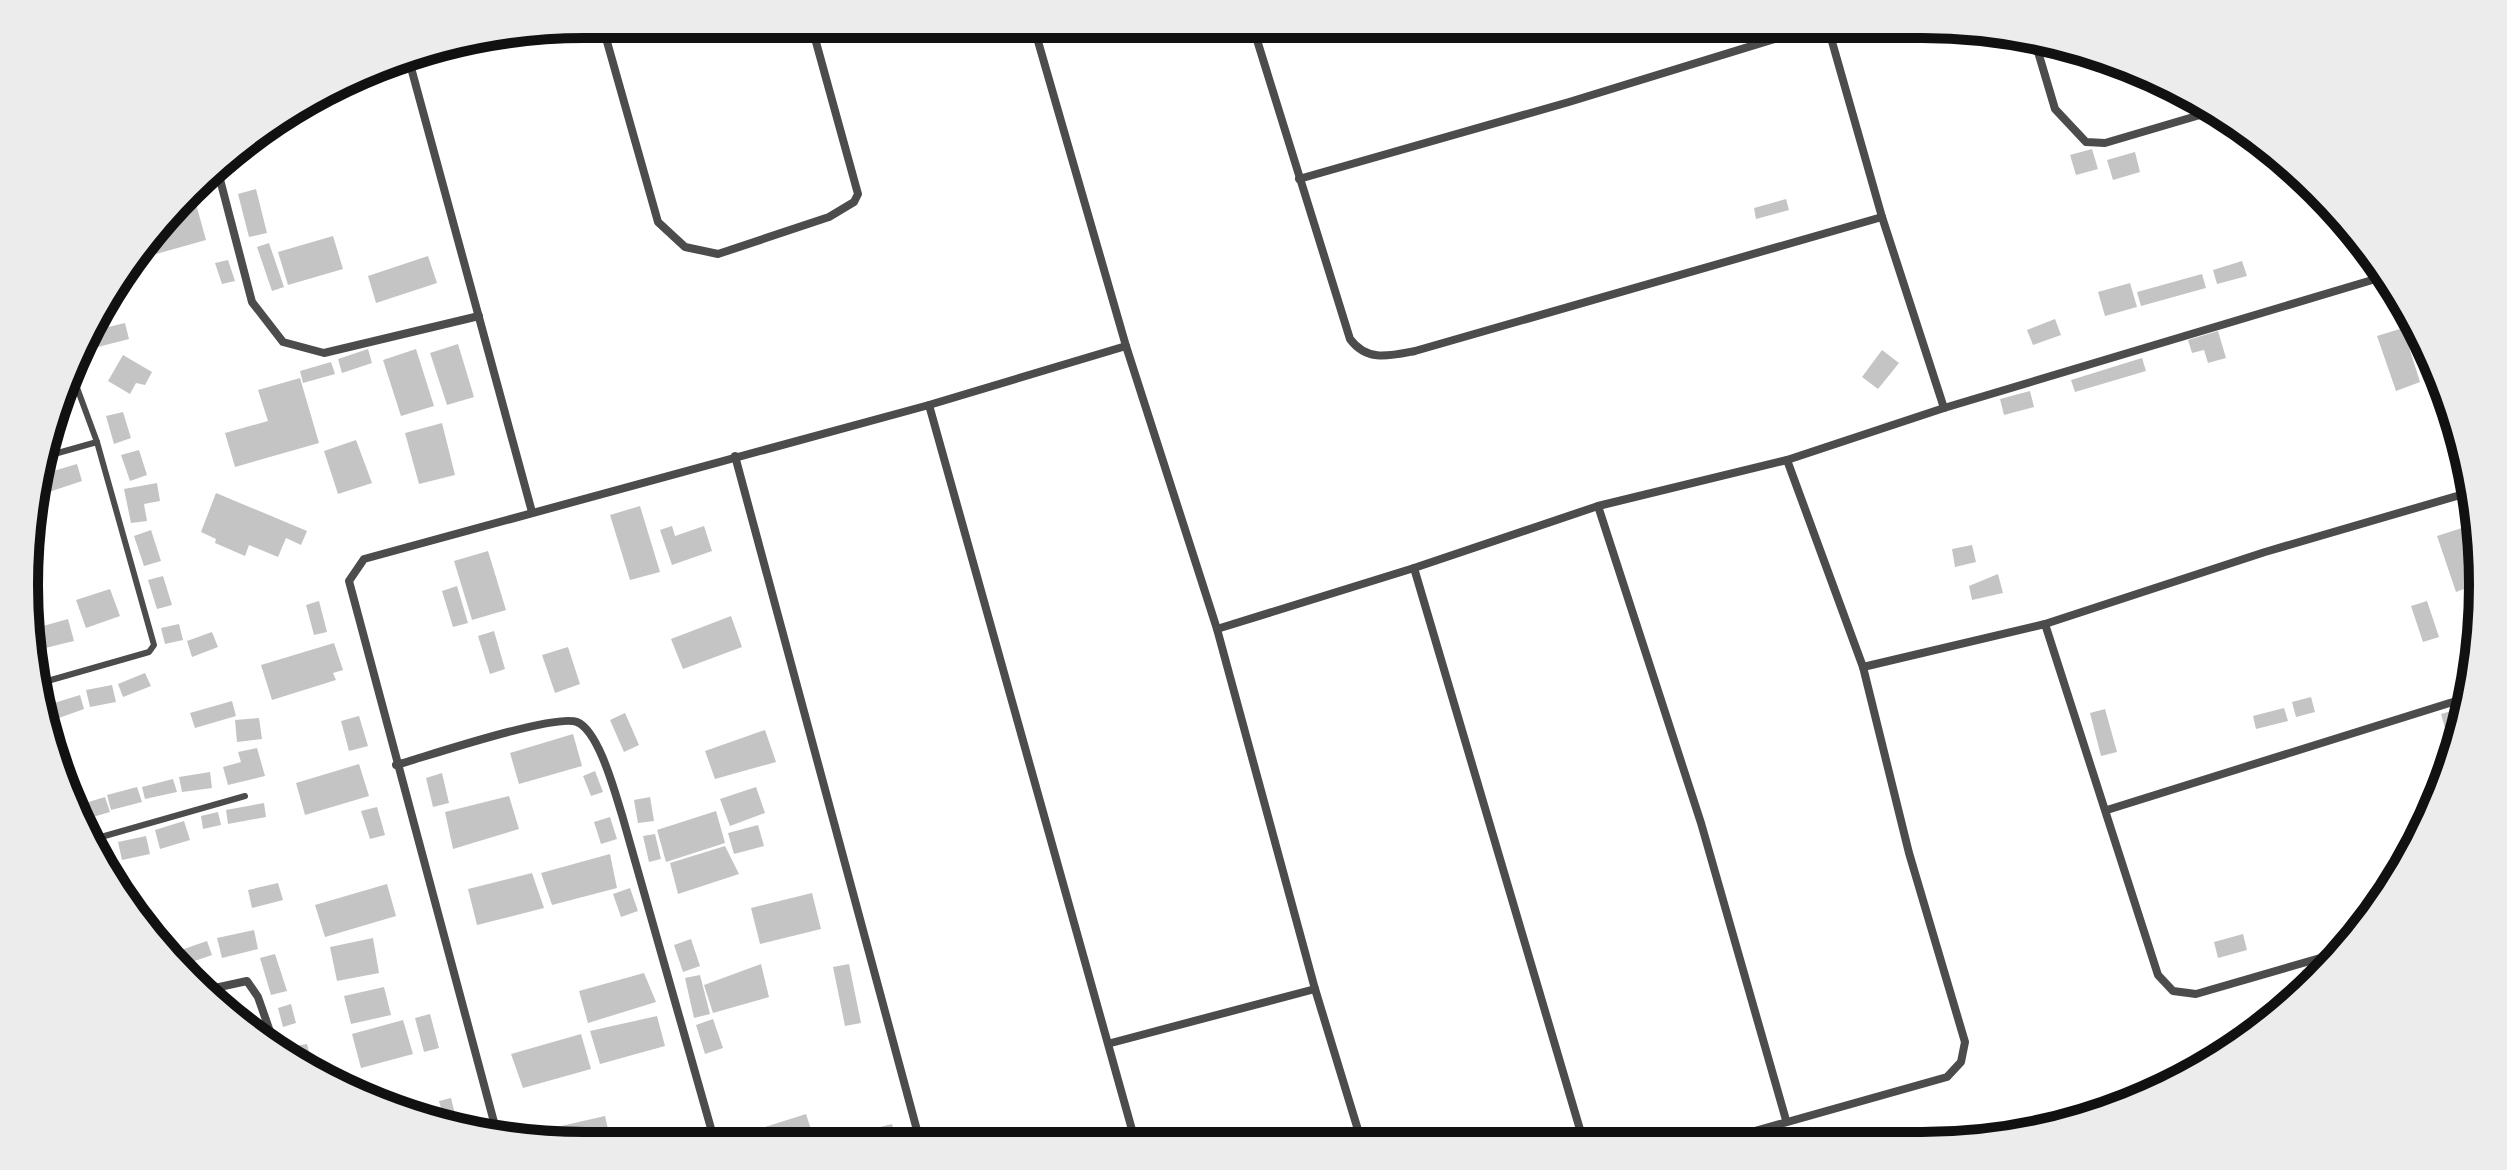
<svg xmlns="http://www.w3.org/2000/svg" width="2507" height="1170" font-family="'Source Serif 4',serif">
<rect width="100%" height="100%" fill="#fff"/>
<g fill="#c4c4c4">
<path d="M299 110 303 122 246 140 245 139Z"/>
<path d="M2092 149 2098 169 2076 175 2070 155Z"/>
<path d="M2135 152 2140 172 2113 180 2107 160Z"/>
<path d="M256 189 267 233 249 237 238 194Z"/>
<path d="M1786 199 1789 210 1756 219 1754 208Z"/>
<path d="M196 204 206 240 142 258 140 251 179 209Z"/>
<path d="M333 236 343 269 288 285 278 252Z"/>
<path d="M269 243 284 287 272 291 257 247Z"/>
<path d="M428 256 437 283 376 303 368 276Z"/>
<path d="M228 260 235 281 222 284 215 263Z"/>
<path d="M2242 261 2247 276 2217 284 2213 270Z"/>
<path d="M2202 274 2206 288 2141 306 2137 292Z"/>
<path d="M2130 283 2137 307 2105 316 2098 292Z"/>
<path d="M2055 319 2061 335 2033 345 2027 330Z"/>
<path d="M125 323 129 339 90 349 87 332Z"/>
<path d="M2403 328 2420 382 2396 391 2377 336Z"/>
<path d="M2218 331 2226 358 2208 363 2204 350 2192 353 2188 340Z"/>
<path d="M458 344 474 397 447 405 430 353Z"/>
<path d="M368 349 372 363 342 373 338 359Z"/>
<path d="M416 349 434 406 401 416 383 360Z"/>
<path d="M1882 350 1899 363 1878 389 1862 377Z"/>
<path d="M123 355 152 372 145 385 136 383 130 394 108 381Z"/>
<path d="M2142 358 2146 371 2075 392 2071 380Z"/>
<path d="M331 362 335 374 303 383 300 371Z"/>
<path d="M300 378 319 443 235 467 225 433 268 421 258 390Z"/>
<path d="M62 384 68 413 53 416 60 393Z"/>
<path d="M2030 391 2034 407 2004 415 2000 399Z"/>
<path d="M123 412 131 438 114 444 106 416Z"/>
<path d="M442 423 455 475 419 484 405 433Z"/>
<path d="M356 440 372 483 338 494 324 451Z"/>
<path d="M139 450 147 475 130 481 121 455Z"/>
<path d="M77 464 82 481 46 493 40 475Z"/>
<path d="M157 483 160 501 144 504 147 521 131 523 124 489Z"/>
<path d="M216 493 307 531 301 545 286 538 278 557 249 545 245 556 215 543 216 539 201 532Z"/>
<path d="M640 506 660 572 630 580 610 515Z"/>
<path d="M672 526 675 536 704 526 712 551 672 565 660 530Z"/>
<path d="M2468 526 2483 582 2456 592 2437 536Z"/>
<path d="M151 530 161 561 144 566 134 536Z"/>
<path d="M1972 545 1976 562 1955 567 1952 549Z"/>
<path d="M488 551 506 610 472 620 454 561Z"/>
<path d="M1998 574 2003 593 1972 600 1969 586Z"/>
<path d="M163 576 172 605 157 609 148 580Z"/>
<path d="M457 586 468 623 453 627 442 591Z"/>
<path d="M110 589 120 616 86 628 76 600Z"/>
<path d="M319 601 327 632 314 635 306 605Z"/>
<path d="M2427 601 2439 637 2423 642 2411 606Z"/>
<path d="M731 616 742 647 683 669 671 639Z"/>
<path d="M68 619 74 641 41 649 36 628Z"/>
<path d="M179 624 183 640 165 644 161 628Z"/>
<path d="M34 630 40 650 29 653 30 631Z"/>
<path d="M494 631 505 669 490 674 478 636Z"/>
<path d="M212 632 218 647 192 657 187 641Z"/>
<path d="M334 643 343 670 333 673 336 680 272 700 261 665Z"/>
<path d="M568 647 580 684 555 693 542 655Z"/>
<path d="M145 673 151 686 123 697 118 684Z"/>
<path d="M112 685 116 702 90 707 86 690Z"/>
<path d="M80 695 84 709 56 719 51 704Z"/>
<path d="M2311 697 2315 712 2296 717 2292 702Z"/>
<path d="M232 701 236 716 195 728 190 713Z"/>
<path d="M2469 706 2464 723 2445 728 2441 714Z"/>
<path d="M2284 708 2288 721 2256 729 2253 716Z"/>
<path d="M2105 709 2117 752 2101 756 2090 713Z"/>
<path d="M625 713 639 745 624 752 610 720Z"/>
<path d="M359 716 368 746 349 751 341 721Z"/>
<path d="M259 718 262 739 237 742 235 720Z"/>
<path d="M765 730 776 762 715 779 705 751Z"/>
<path d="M573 734 582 766 519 784 510 753Z"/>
<path d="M257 748 265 776 228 785 223 767 241 762 238 752Z"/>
<path d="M359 764 369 796 305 815 296 783Z"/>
<path d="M595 771 603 792 591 796 583 776Z"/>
<path d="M210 772 212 788 182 792 179 777Z"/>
<path d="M442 773 449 803 433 807 426 778Z"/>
<path d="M173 779 177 792 145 799 142 787Z"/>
<path d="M137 787 142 802 111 810 107 795Z"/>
<path d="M756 787 765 813 730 826 720 799Z"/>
<path d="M509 796 519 829 453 849 445 812Z"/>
<path d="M105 797 110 812 86 819 82 804Z"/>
<path d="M650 797 654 821 638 823 634 800Z"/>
<path d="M264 803 266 817 228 824 226 810Z"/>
<path d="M377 807 385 835 370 839 361 811Z"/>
<path d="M716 811 725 843 666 862 657 830Z"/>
<path d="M218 812 221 825 203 829 201 816Z"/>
<path d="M610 817 617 839 601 844 594 822Z"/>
<path d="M184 821 190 840 160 849 155 830Z"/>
<path d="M758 825 764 846 734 854 728 833Z"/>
<path d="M655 834 661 859 649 862 643 836Z"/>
<path d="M146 836 150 854 122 860 118 842Z"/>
<path d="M107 845 112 863 102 866 92 849Z"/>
<path d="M725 846 739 874 678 894 670 863Z"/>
<path d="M610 854 617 888 552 905 541 873Z"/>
<path d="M532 873 544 908 477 925 468 889Z"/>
<path d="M278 883 283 900 252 908 248 890Z"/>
<path d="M387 884 396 916 325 937 315 905Z"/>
<path d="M630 888 638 911 621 917 613 894Z"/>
<path d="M812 893 821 929 760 944 751 908Z"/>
<path d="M254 930 258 949 222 958 217 938Z"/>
<path d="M2243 934 2247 950 2218 958 2214 942Z"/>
<path d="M373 938 379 973 337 981 330 947Z"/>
<path d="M691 939 700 966 683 972 674 945Z"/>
<path d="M207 941 212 955 186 964 181 950Z"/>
<path d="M275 954 287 991 271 995 260 958Z"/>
<path d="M2332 962 2307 987 2302 970Z"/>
<path d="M761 964 769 997 713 1013 704 985Z"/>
<path d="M849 964 861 1023 845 1026 833 967Z"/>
<path d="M644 973 656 1002 588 1023 579 991Z"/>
<path d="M700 975 710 1014 694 1018 685 978Z"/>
<path d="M384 987 391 1015 351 1024 344 996Z"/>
<path d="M239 1004 245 1023 243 1024 220 1010Z"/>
<path d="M291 1004 296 1023 283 1027 278 1008Z"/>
<path d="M430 1014 439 1048 424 1052 415 1018Z"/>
<path d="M657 1016 665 1046 600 1064 590 1031Z"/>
<path d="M713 1019 723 1048 705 1054 696 1025Z"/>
<path d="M403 1020 413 1054 361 1068 352 1034Z"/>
<path d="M581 1034 591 1069 523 1088 511 1054Z"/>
<path d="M307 1044 313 1067 292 1054 290 1047Z"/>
<path d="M451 1098 458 1127 452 1128 446 1126 439 1101Z"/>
<path d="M806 1114 816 1145H770L765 1127Z"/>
<path d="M605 1116 612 1146 542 1142 539 1131Z"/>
<path d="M892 1124 898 1145H885L880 1127Z"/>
</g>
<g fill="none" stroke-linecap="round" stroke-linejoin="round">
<g stroke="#4c4c4c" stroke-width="6">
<path d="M40 458 97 442"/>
<path d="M37 684 149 652 154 645 97 442 69 366"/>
<path d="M87 841 245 796"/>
</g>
<g stroke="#4c4c4c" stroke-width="8">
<path d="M602 24 658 222 685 247 718 254 829 217 854 202 858 194 811 24"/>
<path d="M1033 24 1126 346 1217 629 1315 989 1362 1143"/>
<path d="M1252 24 1350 339C1367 362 1389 356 1415 351L1882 217"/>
<path d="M1827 24 1882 217 1944 408"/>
<path d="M2033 35 2055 109 2086 142 2105 143 2217 110"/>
<path d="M407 53 532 512"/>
<path d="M217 168 252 302 283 342 324 353 479 316"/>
<path d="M1299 179 1569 102 1823 24"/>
<path d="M929 405 1136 1144"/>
<path d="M735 456 921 1145"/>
<path d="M1598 506 1701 823 1786 1120"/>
<path d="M1414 568 1584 1143"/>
<path d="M2045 624 2158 975 2173 991 2196 994 2341 952"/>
<path d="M1217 629 1414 568 1598 506 1787 460 1944 408 2389 275"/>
<path d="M1863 667 2045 624 2265 552 2474 491"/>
<path d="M396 765C425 757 555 713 577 722 599 731 615 793 622 815L716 1146"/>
<path d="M2107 810 2472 696"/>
<path d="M201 991 247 981 258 997 274 1043"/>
<path d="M1111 1043 1315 989"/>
<path d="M498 1137 349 581 364 559 929 405 1126 346"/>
<path d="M1716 1142 1947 1077 1961 1062 1965 1042 1909 853 1863 667 1787 460"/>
</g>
</g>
<path d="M0 0H2507V1170H0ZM585 38H1922A547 547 0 0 1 2469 585V585A547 547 0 0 1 1922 1132H585A547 547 0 0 1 38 585V585A547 547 0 0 1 585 38Z" fill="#ececec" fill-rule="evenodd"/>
<path fill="none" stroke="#111" stroke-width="10" d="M585 38H1922A547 547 0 0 1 2469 585V585A547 547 0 0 1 1922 1132H585A547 547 0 0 1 38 585V585A547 547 0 0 1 585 38Z"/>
</svg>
